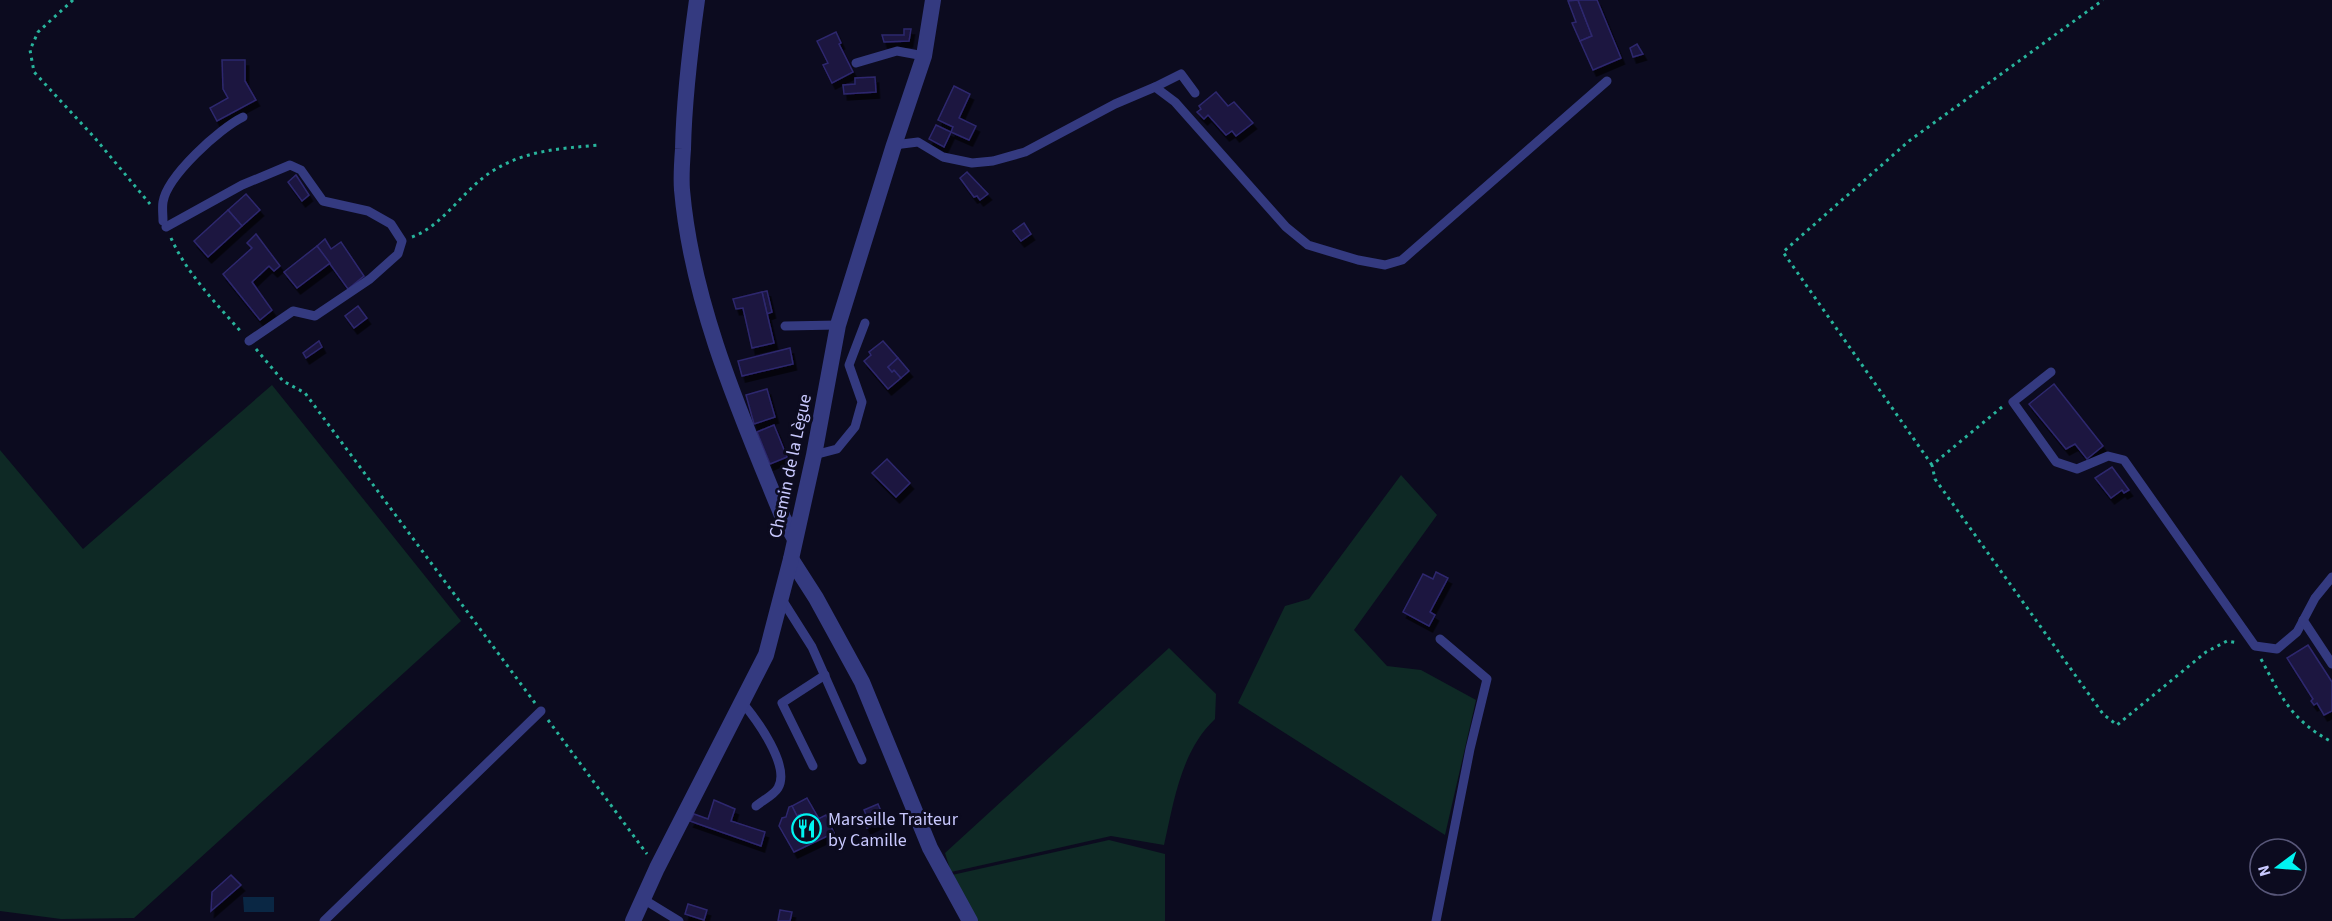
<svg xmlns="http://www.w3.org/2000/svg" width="2332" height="921" font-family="'Source Sans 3',sans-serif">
<defs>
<filter id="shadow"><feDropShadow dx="3.5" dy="6" stdDeviation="0" flood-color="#0009"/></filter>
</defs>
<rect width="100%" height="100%" fill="#0c0b1f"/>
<g fill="#0e2925">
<path d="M272 385 461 621 134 918 61 919 0 911V450L83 549Z"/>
<path d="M1401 475 1437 515 1354 630 1387 666 1421 670 1476 700 1445 835 1238 703 1285 606 1309 599Z"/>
<path d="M1169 648 1216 694 1215 719C1181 751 1174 801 1164 845L1111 836 951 872 945 853Z"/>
<path d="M1109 840 1165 854V921H978L952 875Z"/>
</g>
<path fill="#0a2744" d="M243 897H274V912H244Z"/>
<g fill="#1a1741" stroke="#2e286e" stroke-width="1.5" filter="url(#shadow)">
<path d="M1578 0 1592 36 1580 41 1572 23 1576 22 1568 1Z"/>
<path d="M1578 0H1597L1621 58 1593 70 1580 41 1592 36Z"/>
<path d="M904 29H911L909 41 884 42 882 35H904Z"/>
<path d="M836 32 841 43 839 44 853 72 832 83 823 65 828 63 817 41Z"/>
<path d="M1637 44 1643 54 1633 57 1630 48Z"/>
<path d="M222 60H245V81L256 100 217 121 210 108 228 98 223 89Z"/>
<path d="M875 77 876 92 844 94 843 85 855 84V78Z"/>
<path d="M954 86 970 94 959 118 976 126 969 140 951 132 953 127 938 120Z"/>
<path d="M1216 92 1228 106 1234 102 1253 123 1236 136 1232 131 1226 135 1208 115 1204 119 1197 112 1201 109 1199 106Z"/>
<path d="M936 125 951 132 944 147 929 139Z"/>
<path d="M967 172 988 194 980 200 977 196 974 197 960 178Z"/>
<path d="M296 175 309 195 302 201 288 182Z"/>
<path d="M246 194 260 210 242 226 228 210Z"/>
<path d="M228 210 242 226 208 257 194 241Z"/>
<path d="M1024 223 1031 234 1021 241 1013 231Z"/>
<path d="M256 234 280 266 274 271 269 266 252 282 272 310 260 320 223 274 252 248 247 243Z"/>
<path d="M325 239 331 249 341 242 364 276 348 289 317 246Z"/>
<path d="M317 246 330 263 297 288 284 272Z"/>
<path d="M767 291 772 312 767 314 762 292Z"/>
<path d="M762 292 774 343 752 348 743 308 736 309 733 299Z"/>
<path d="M358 306 367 318 354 328 345 316Z"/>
<path d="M319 341 322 347 306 358 303 353Z"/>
<path d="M883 341 898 358 888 367 892 372 894 370 901 378 888 389 864 361 871 355 869 352Z"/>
<path d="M790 348 793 364 742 376 738 361Z"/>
<path d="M898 358 909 371 901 378 894 370 892 372 888 367Z"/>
<path d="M2054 384 2103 446 2087 459 2075 444 2066 449 2029 404Z"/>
<path d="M767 389 775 417 754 424 746 395Z"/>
<path d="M774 425 787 457 770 464 757 432Z"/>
<path d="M887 459 910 483 896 497 872 473Z"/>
<path d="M2112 467 2129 490 2124 493 2122 490 2111 498 2095 478Z"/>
<path d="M1436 572 1448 578 1430 612 1435 615 1429 626 1403 612 1423 574 1433 579Z"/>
<path d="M2308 645 2332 682V711L2324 715 2317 703 2314 705 2311 701 2313 699 2287 658Z"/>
<path d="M807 798 819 819 806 825 801 814 797 816 792 806Z"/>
<path d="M714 800 735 809 731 821 765 832 761 846 690 821 694 814 708 819Z"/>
<path d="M878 804 881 811 867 817 864 810Z"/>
<path d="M792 806 797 816 801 814 806 825 826 815 834 833 794 852 779 826 782 818 786 817 789 807Z"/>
<path d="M878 812 882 821 867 828 863 819Z"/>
<path d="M231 875 241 885 211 911 212 892Z"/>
<path d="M688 904 707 910 704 920 685 914Z"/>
<path d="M780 910 792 912 790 921H778Z"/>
</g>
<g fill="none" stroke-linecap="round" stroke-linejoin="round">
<g stroke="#28b49c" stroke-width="3" stroke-dasharray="3 4.5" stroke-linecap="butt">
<path d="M73 0 38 32 30 50 34 72 94 137 150 204"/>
<path d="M412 237C444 225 462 191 491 172 525 150 558 149 598 145"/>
<path d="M171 238C187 274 216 303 242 333"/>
<path d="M256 349 283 381 305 393 535 703"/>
<path d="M2002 407 1932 465 1935 479 2103 714 2117 725 2206 652 2227 641 2238 643"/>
<path d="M1932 465 1783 252 1909 141 2103 0"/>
<path d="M2261 659C2282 698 2291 720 2332 742"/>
<path d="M548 720 647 854"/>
</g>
<g stroke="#343a80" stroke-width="9">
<path d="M856 63 897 51 924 56"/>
<path d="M1155 87 1181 74 1195 93"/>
<path d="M894 145 918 142 943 157 972 163 993 161 1025 152 1115 104 1155 87 1175 102 1286 227 1308 245 1358 260 1385 265 1402 260 1607 81"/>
<path d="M163 221C163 215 162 208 163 202 167 176 220 128 243 117"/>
<path d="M166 227 242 185 290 165 301 170 323 201 368 211 391 224 402 241 398 254 370 279 315 316 293 311 249 341"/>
<path d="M785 326 838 325"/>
<path d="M2051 372 2013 402 2056 462 2077 469 2108 456 2124 460 2255 646 2277 649 2297 632 2315 598 2332 577"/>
<path d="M814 455 837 449 855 427 862 402 849 365 865 323"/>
<path d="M781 598 812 647 862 760"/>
<path d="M2303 620 2332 664"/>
<path d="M742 702C756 719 791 766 778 788 774 795 762 801 756 806"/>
<path d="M813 766 782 703 825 675"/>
<path d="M643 899 679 921"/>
<path d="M324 921 541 711"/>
<path d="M1436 921 1470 749 1487 679 1440 639"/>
</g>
<g stroke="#343a80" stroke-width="16">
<path d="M697 0C690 50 684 99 683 149 682 162 681 177 682 190 692 304 740 413 783 518L795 539"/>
<path d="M791 559 816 598 862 682 930 848 970 921"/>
<path d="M633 921 657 868 766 655 791 559 814 455 838 325 894 145 924 56 933 0"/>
</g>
</g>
<defs>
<symbol id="restaurant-ring" viewBox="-11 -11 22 22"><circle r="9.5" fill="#0c0b1f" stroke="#00f4f1" stroke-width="1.5"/><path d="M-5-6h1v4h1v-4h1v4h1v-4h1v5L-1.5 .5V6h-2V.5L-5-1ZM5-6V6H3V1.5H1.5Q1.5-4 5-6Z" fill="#00f4f1"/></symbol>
</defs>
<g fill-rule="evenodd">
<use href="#restaurant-ring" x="790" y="812" width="33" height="33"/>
</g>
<g text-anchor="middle" stroke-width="6" stroke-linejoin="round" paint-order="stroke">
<g font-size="18" fill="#c9c9ff" stroke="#0c0b1f">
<text transform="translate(790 466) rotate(-78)" y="6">Chemin de la Lègue</text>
</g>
<g font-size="18" fill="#c9c9ff" stroke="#0c0b1f" text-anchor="start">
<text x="828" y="825">Marseille Traiteur<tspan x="828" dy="21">by Camille</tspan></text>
</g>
</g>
<g transform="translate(2278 867) rotate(254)"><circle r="28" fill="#0c0b1f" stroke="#585779" stroke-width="1.5"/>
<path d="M0-4.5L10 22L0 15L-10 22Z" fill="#00f4f1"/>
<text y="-9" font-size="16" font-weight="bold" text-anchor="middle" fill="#c9c9ff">N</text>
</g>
</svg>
